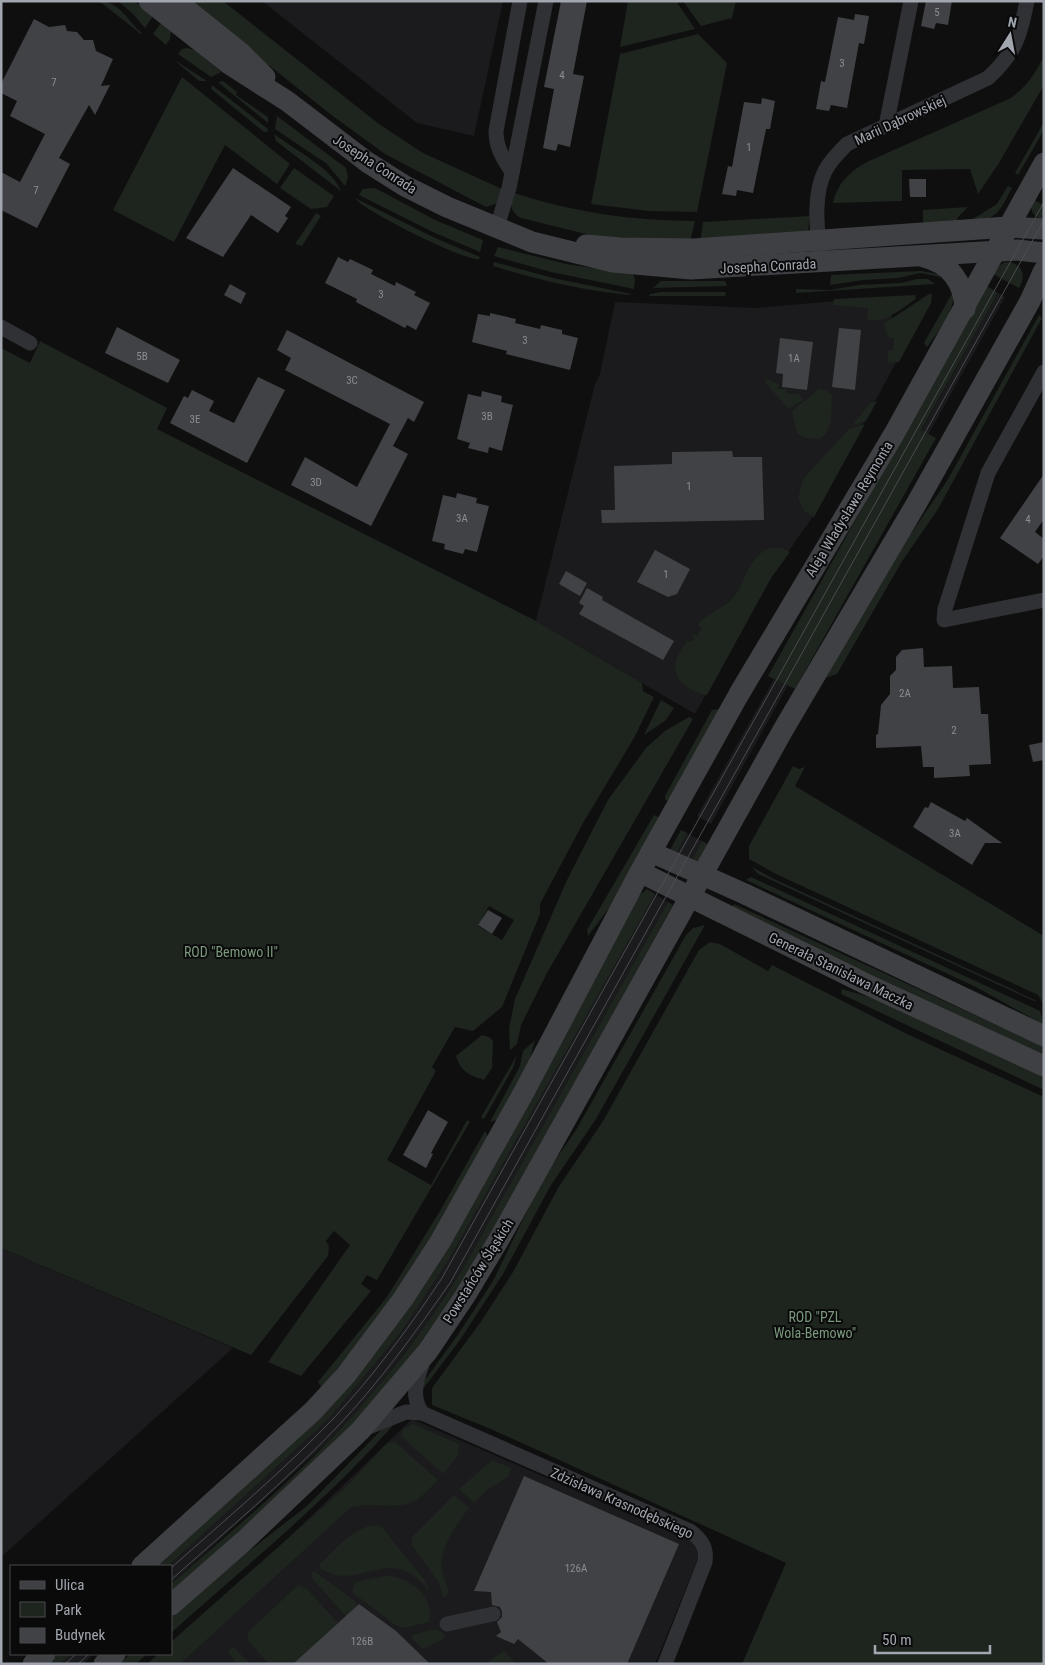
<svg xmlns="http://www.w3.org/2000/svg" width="1045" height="1665" font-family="'Roboto Condensed',sans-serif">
<rect width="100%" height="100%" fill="#0f0f10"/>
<g fill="#1b1b1d">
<path d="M262 1H503L474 136 417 123Z"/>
<path d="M998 293 1005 297 928 435 921 431Z"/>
<path d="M880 297 907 342 814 515 769 579 695 714 536 621 595 384 600 374 615 302 757 308Z"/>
<path d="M774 679 788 685 711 824 697 816Z"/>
<path d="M687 833 702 841 690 863 675 856Z"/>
<path d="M655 894 668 902 463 1268 428 1322 375 1391 332 1438 171 1584V1566H168L328 1420 402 1331 447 1263Z"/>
<path d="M1 1248 233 1348 1 1557Z"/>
<path d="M412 1419 693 1542 697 1551 698 1559 655 1664H158L171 1654V1651Z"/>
<path d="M71 1654H94L83 1664H60Z"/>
</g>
<g fill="#1e241e" fill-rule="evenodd">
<path d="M99 1C120 1 128 22 142 33L141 34Z"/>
<path d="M118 1H134L153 16 145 28 133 14Z"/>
<path d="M188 1H223L379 124 423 153 502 189 498 203 486 207 385 154 334 117Z"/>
<path d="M628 1H676L695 29 620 47Z"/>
<path d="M683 1H736L732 18 701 26Z"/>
<path d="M161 23 171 31 170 39 166 45 153 34Z"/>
<path d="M698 34 727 63 697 212 649 211 591 204 620 54Z"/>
<path d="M187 48 195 50 221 72 211 77 178 54 182 49Z"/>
<path d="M1044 56V85L999 163 978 194 970 169 902 170V201L833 203C838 182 850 171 869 161L1011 98C1027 86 1035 74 1044 56Z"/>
<path d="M173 59 207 81H199Z"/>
<path d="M182 77 290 164 277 184 225 145 174 242 113 210Z"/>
<path d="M223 81 237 92 236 95 268 117V123L218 82Z"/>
<path d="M212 85 268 129 267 132H264L211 89Z"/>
<path d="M277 116 346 168 348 177 345 186 327 164 275 129Z"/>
<path d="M1044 122V130L1018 175 1015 173Z"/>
<path d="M274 134C295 150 332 168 341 191L276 141Z"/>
<path d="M294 168 334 196 327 207 311 209 280 188Z"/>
<path d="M1008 186 1012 188C1001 207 998 222 973 219L997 204Z"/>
<path d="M375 188 435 220 483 240 480 252 435 233 359 195 363 189Z"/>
<path d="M514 193C573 212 633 221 695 221L690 242 594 236 521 218C509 211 511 205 514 193Z"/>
<path d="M355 198 435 238 480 257 479 259C466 262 360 209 355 198Z"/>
<path d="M1032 199 1044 205V221C1033 217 1029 210 1032 199Z"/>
<path d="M968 207 958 217 956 224 923 226V210Z"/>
<path d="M316 213 321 216 302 246 295 244Z"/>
<path d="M810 216 808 232 700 242 703 222Z"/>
<path d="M498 247 566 264 633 274 635 279 634 289 551 272 494 256Z"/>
<path d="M494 262 553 278 631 294 630 295C584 291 538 280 493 266Z"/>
<path d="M1005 262C1022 262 1027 275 1019 288L993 274 1000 265Z"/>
<path d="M921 271 939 274 941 277 920 273 898 278 864 280 830 285 831 275Z"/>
<path d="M917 279H928L935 284 796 293V289L830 290 859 285 901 283Z"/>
<path d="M661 281H725L727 286 653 288Z"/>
<path d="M987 286 998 293 921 430 936 438 795 689 768 676Z"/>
<path d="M954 290C954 314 940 329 927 347L924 343Z"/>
<path d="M662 292H726L725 296H649L650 294Z"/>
<path d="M929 294H932L931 303 899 362 887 363 888 351 893 350 894 338H889L884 327 885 323Z"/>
<path d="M915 295 916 299C902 308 885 325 867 319L868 308 833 305 834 299Z"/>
<path d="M1039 315 1042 318 938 509 901 563 837 674 826 678 871 592 947 481Z"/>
<path d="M40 341 167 408 157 429 536 621 642 683 643 691 654 697 634 738 583 823 540 904V914L502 1007 473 1031 455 1027 432 1067 436 1071 387 1160 431 1185 467 1120 470 1122 377 1280 367 1275 361 1284 371 1291 301 1376 268 1362 350 1245 334 1231 326 1241 329 1246 328 1256 251 1355 1 1248V348L30 363ZM489 906 514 920 502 940 478 926Z"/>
<path d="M767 379 779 384 778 389H786V393L799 394 803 400 788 409 765 382Z"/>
<path d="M819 389 826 390 832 395C831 409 834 432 819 439L806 438 797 434 792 411Z"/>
<path d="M877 401 866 421 852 426 870 403Z"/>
<path d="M865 424 814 517 805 512 798 499 803 479 849 429Z"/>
<path d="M769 548H781L790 552 771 578 707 695C691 693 671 680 676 661 678 654 684 646 688 640L691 642 695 638 692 636 693 634 697 636 702 628 697 625C706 614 718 611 729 602 746 588 744 560 769 548Z"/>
<path d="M661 700 674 708 665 721 644 735Z"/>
<path d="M719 709 669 802 665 799V796L712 710Z"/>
<path d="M689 717 693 719 547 973 521 1025 517 1044 510 1050 509 1028 515 999 567 880 608 800 646 748 665 731Z"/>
<path d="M793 766 799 769 805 767 795 786 1044 936V1005L1038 995 776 874 749 859V846Z"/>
<path d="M654 815 660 818 612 904 588 936 587 930Z"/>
<path d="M681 830 687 833 675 856 670 850Z"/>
<path d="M702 841 709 845 699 863H690Z"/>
<path d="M752 867 774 879 1035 1000 1036 1002 758 874Z"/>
<path d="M751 877 1040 1011 1044 1025 976 987 746 880Z"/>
<path d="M647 889 655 894 447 1263 402 1331 328 1420 168 1566H156L206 1521 449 1246 499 1158 636 898Z"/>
<path d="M668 902 673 905 470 1272 420 1347 348 1432 171 1594V1584C225 1537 281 1490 331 1439 381 1387 425 1330 463 1268Z"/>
<path d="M734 904 1044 1047V1056L838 960 732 907Z"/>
<path d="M705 925 596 1119 551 1185 503 1274 460 1340 420 1393 422 1384 457 1336 493 1281 544 1176 576 1130 686 935 693 928Z"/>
<path d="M710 942 720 944 768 971 772 965 907 1034 1044 1097V1664H742L786 1563 493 1430 432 1405V1388L480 1323 513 1272 558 1188 603 1121 699 950Z"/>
<path d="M842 989 875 999 1044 1077V1090L841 994Z"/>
<path d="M482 1035 489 1037 493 1041 492 1068 484 1080C469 1075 461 1072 456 1056Z"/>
<path d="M535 1040 528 1066 497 1120 490 1122 520 1066 523 1051Z"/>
<path d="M517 1055 513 1068 484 1119 481 1117Z"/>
<path d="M485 1131 488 1136 409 1278 322 1388 318 1382 387 1297 440 1211Z"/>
<path d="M400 1417C334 1495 248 1564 171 1633V1617L217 1576 308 1505 387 1424Z"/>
<path d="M413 1424 459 1444 458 1456 443 1474 401 1436 403 1429Z"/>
<path d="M395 1442 438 1480C431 1487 423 1496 415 1501 396 1511 371 1501 350 1508L180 1664H147L158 1654H171V1642L348 1485 387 1443Z"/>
<path d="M492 1460 511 1468 508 1477 487 1490 474 1503 459 1489Z"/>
<path d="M454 1495 469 1508C457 1524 439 1548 442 1570 443 1577 447 1585 449 1593L444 1598 439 1583 412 1545V1537Z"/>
<path d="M377 1525 381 1526 427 1583 429 1591C391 1540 357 1595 320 1568L319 1565C336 1549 353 1526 377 1525Z"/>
<path d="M314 1571 355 1601 357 1605 346 1616 314 1581 311 1574Z"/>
<path d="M384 1576C407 1575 436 1596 429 1622L404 1628 395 1625 352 1592 355 1582Z"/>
<path d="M298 1585 307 1589 338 1623 293 1664H269L249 1642 247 1633Z"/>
<path d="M433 1629 442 1632 445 1638 423 1649 412 1639 413 1635Z"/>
<path d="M234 1647 250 1664H236L228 1651Z"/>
<path d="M504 1651 516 1664H485Z"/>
<path d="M58 1654H71L60 1664H47Z"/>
<path d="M130 1654H147L136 1664H119Z"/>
</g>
<g fill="#404245">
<path d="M561 1H587L573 74 584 76 570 147 558 144 556 151 543 148 554 89 544 87Z"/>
<path d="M926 1H952L948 25 936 23 934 29 921 26Z"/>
<path d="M855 14 869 16 864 44 859 43 847 108 831 105 829 111 816 109 821 81 825 82 838 17 854 20Z"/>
<path d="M34 19 49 27 65 25 67 31 77 32 84 40H93L96 51 113 59 101 86 110 85 95 115 89 105 59 158 70 164 37 228 1 210V172L20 182 45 134 10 116 17 101 1 93V84Z"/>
<path d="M762 98 775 101 770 129H766L753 193 737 190 736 196 722 194 728 166 732 167 744 102 761 104Z"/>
<path d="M233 168 291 207 285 216 288 218 278 233 251 215 223 257 186 238Z"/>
<path d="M909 179H926V197H910Z"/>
<path d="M338 257 348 262 350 259 373 270 371 274 395 286 396 282 416 292 414 295 430 303 416 330 407 325 405 328 356 302 357 299 325 283Z"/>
<path d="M230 284 246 293 241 304 224 295Z"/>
<path d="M490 313 516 319 515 323 540 329 541 325 562 330V334L578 338 570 370 506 354 507 351 472 342 478 314 490 316Z"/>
<path d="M117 327 180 360 168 383 105 353Z"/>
<path d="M839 328 861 330 855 390 832 387Z"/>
<path d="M287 330 424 402 414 422 408 418 393 446 408 454 371 526 291 485 305 457 357 487 390 424 285 370 291 358 277 350Z"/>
<path d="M780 338 813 342 807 390 782 387 783 374 776 373Z"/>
<path d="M258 377 285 390 247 463 170 423 184 396 188 398 192 390 214 401 209 411 234 423Z"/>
<path d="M482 391 502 396 501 402 513 405 502 451 489 447 488 453 468 448 470 443 457 439 468 394 481 397Z"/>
<path d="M732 451 733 457H762L764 520 602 523 601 510H615L614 466 672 464V452Z"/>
<path d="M1044 474V519L1035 532 1044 539V556L1038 564 1000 538Z"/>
<path d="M457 493 477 498 476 503 489 506 477 552 465 549 463 554 444 549 445 544 432 541 443 495 456 498Z"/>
<path d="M655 550 690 569 677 594 668 597 637 582Z"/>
<path d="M566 571 587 583 580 596 559 584Z"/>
<path d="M587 588 603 597 602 600 674 641 663 660 579 614 584 606 579 603Z"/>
<path d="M923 648 924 667 952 666 953 688 979 687 981 714H988L991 764 969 765 970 776 934 778V767H923L921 746 876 748V735L878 734 881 705 890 694V676L896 670V657L902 650Z"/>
<path d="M1044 742V760L1033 762 1029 745Z"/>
<path d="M931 802 965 821 967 818 1002 843H985L972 865 913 827 925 807 928 808Z"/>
<path d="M488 910 502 918 492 934 478 925Z"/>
<path d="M428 1110 448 1122 431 1153 433 1154 426 1168 403 1155Z"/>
<path d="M524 1476 679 1544 627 1664H549L518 1639 514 1644 496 1636 501 1632 497 1622 502 1617V1612L500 1607 492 1605 491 1592 474 1591Z"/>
<path d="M359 1604 396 1631 430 1664H293Z"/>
</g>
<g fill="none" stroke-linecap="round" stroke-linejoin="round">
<g stroke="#303135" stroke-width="15">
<path d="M886 126 911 1"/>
<path d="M512 172C503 158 496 148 496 131L520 1"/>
<path d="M497 227 509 188 546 1"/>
<path d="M820 249C816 227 814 192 825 171 830 161 839 152 847 144L988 78C1015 53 1020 37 1027 1"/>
<path d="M1 327 30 343"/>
<path d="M1044 372 988 473 945 609 944 620 1044 600"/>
<path d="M422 1413C411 1397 416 1381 422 1365"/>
<path d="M366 1428 406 1412 422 1413 690 1531C702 1540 707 1548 705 1562L665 1664"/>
<path d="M447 1624 493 1614"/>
</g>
<g stroke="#3f4044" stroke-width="21">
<path d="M149 1 229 64 287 101 367 162 405 186 447 207 532 242 613 262 691 269 1017 250 1044 253"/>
<path d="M176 1 241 53 265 77"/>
<path d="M586 245 621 248 694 249 1008 227 1044 229"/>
<path d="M924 257C950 263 964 283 965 309"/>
<path d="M651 852 745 894 1044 1036"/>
<path d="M640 872 866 984 1044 1066"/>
<path d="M142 1566 313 1411 346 1375 403 1299 440 1242 524 1092 640 872 739 694 894 434 1044 163"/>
<path d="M171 1605 244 1541 360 1431 428 1351 465 1296 498 1241 783 730 915 506 1030 301 1044 270"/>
<path d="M33 1664 45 1654"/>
<path d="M104 1664 115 1654"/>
</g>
<g stroke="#4b4d51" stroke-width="1">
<path d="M171 1568C226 1519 282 1472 333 1419 374 1375 409 1328 442 1278L1044 202"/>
<path d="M171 1580C227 1530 285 1482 337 1427 379 1383 415 1333 450 1283L1044 220"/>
<path d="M65 1664 76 1654"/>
<path d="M78 1664 89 1654"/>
</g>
</g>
<g text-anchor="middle" stroke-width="4" stroke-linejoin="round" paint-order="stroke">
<g font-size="11" fill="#898d94">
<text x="937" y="16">5</text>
<text x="842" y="67">3</text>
<text x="562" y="79">4</text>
<text x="54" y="86">7</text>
<text x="749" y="151">1</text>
<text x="36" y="194">7</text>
<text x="381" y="298">3</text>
<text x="525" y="344">3</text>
<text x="142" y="360">5B</text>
<text x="794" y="362">1A</text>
<text x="352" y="384">3C</text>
<text x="487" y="420">3B</text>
<text x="195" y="423">3E</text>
<text x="316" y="486">3D</text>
<text x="689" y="490">1</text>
<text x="462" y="522">3A</text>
<text x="1028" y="523">4</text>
<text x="666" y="578">1</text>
<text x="905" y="697">2A</text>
<text x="954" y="734">2</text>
<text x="955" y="837">3A</text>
<text x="576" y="1572">126A</text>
<text x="362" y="1645">126B</text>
</g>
<g font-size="14" fill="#a1a6af" stroke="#0a0a0b">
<text transform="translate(900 120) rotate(-25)" y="5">Marii Dąbrowskiej</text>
<text transform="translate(375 164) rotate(33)" y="5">Josepha Conrada</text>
<text transform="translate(768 266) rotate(-3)" y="5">Josepha Conrada</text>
<text transform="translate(849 509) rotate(-59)" y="5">Aleja Władysława Reymonta</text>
<text transform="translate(841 971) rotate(26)" y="5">Generała Stanisława Maczka</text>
<text transform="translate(478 1271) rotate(-58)" y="5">Powstańców Śląskich</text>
<text transform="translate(622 1503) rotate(24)" y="5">Zdzisława Krasnodębskiego</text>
</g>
<g font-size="14" fill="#7a997c" stroke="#0a0a0b">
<text x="231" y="957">ROD "Bemowo II"</text>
<text x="815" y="1322">ROD "PZL<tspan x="815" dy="16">Wola-Bemowo"</tspan></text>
</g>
</g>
<rect width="1045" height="1665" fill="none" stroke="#a1a6af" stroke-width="5"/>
<rect x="10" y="1565" width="162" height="90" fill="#0a0a0b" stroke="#46484d"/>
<rect x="20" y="1581" width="25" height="8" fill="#3f4044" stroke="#46484d"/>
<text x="55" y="1590" font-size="15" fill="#a1a6af">Ulica</text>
<rect x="20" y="1602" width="25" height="15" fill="#1e241e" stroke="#46484d"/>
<text x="55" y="1615" font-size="15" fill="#a1a6af">Park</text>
<rect x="20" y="1628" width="25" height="15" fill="#404245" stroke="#46484d"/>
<text x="55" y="1640" font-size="15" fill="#a1a6af">Budynek</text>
<g transform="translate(1010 35) rotate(11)" stroke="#0a0a0b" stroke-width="4" paint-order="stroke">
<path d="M0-4L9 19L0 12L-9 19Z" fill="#a1a6af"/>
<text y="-8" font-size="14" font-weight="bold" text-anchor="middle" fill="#a1a6af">N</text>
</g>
<path d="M875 1645v8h115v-8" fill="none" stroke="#a1a6af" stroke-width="2.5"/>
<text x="882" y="1645" font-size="15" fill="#a1a6af" stroke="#0a0a0b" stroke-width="4" paint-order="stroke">50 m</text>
</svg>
